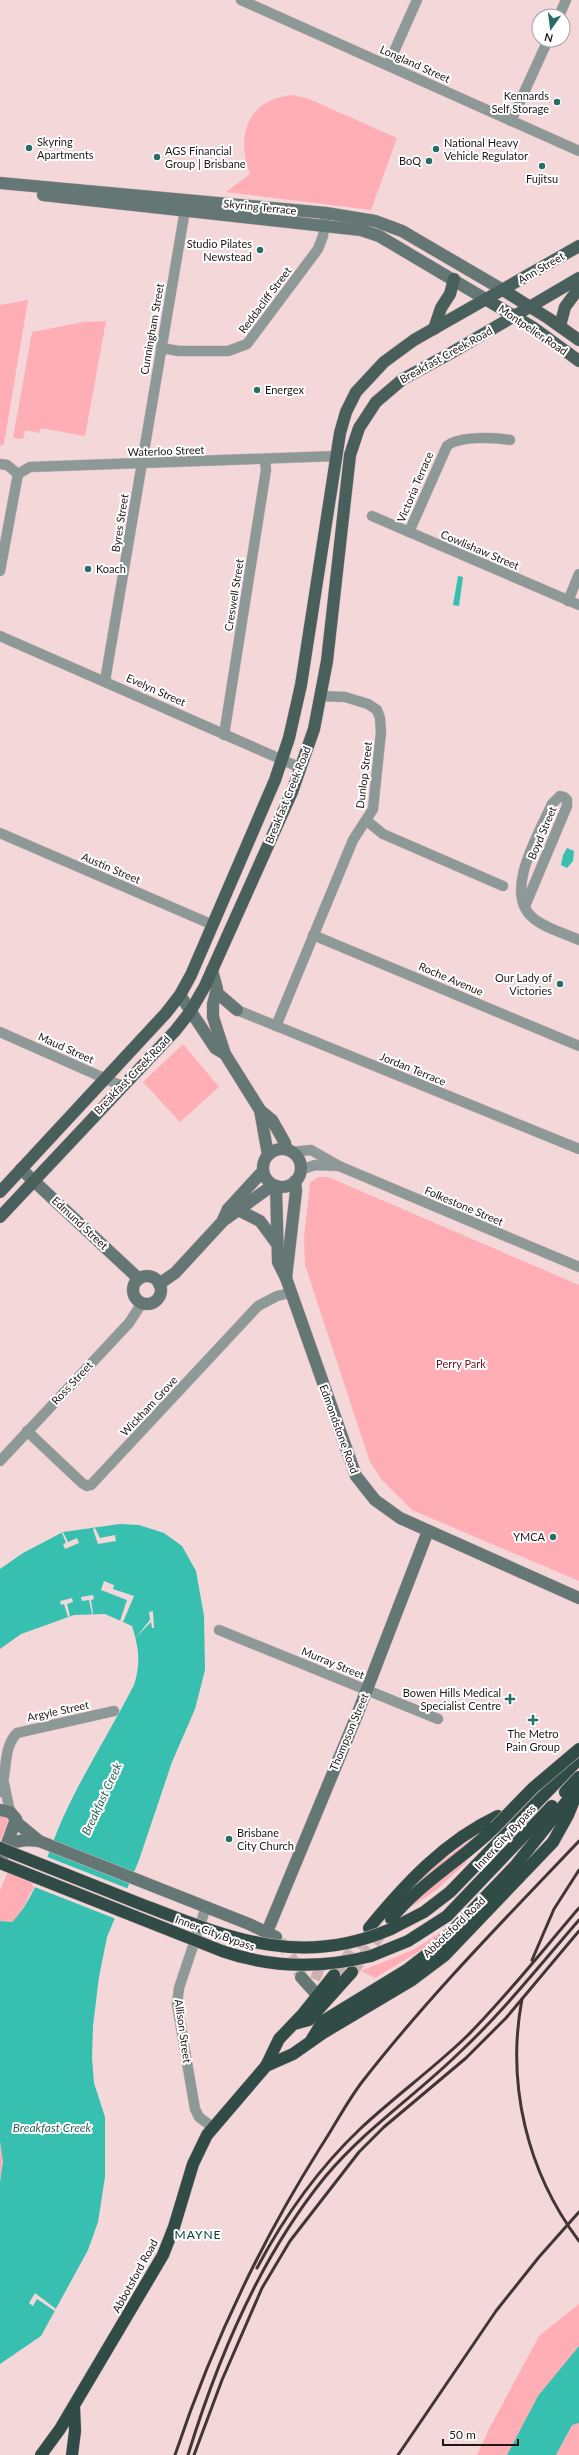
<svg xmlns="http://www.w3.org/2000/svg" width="579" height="2455" font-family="Lato,sans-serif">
<rect width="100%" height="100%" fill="#f4d7d8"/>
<g fill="#ffaeb5">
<path d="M292 95 309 99 397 138 371 210 226 192 250 174C235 136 248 99 292 95Z"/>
<path d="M28 300 4 444 0 446V305Z"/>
<path d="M106 321 85 436 41 428 39 433 25 430 23 439 13 438 32 332 84 322Z"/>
<path d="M183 1044 219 1087 180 1122 143 1082Z"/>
<path d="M318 1177H328L579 1285V1581L412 1510 381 1479 370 1462 305 1265 304 1238 310 1183Z"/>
<path d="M4 1816 8 1821 0 1843V1817Z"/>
<path d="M490 1825 486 1829 410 1890 435 1866Z"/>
<path d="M470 1859 435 1891 396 1917 445 1875Z"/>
<path d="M8 1871 36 1883 19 1915 12 1922 0 1921V1891Z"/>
<path d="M452 1925 431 1944 375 1978 361 1971 413 1950Z"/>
<path d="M0 2141 3 2162 0 2182Z"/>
<path d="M579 2304V2346L538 2396 507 2455H477L489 2429 539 2336Z"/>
<path d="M579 2423V2455H556L572 2425Z"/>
</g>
<g fill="#37bfb0">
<path d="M458 576 463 577 459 606 453 605Z"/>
<path d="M567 848 574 851 573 861 567 868 561 865 563 855Z"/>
<path d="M120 1524 139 1525 164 1533 182 1546 196 1571 204 1616 205 1670 195 1709 172 1762 139 1860 107 1937 99 1977 93 2026 92 2058 94 2083 105 2117V2177L98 2222 88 2250 41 2336 0 2364V2182L3 2162 0 2141V1921L12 1922C36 1899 48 1851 62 1820 82 1775 111 1730 134 1685 141 1663 139 1648 132 1626L105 1614 74 1615 21 1634 0 1649V1569L23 1553 63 1532Z"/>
<path d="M579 2346V2423L572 2425 556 2455H507L538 2396Z"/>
</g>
<g fill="#f4d7d8">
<path d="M95 1528 100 1538 115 1535 116 1541 98 1544 93 1529Z"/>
<path d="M63 1532 68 1542 77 1538 79 1543 65 1549 63 1544 66 1543 62 1533Z"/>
<path d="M104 1581 114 1585 113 1589 134 1596 123 1622 120 1621 127 1600 101 1590Z"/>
<path d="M93 1595 94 1599 91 1600 93 1614H92L89 1600 82 1601 81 1597Z"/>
<path d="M72 1598 73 1602 67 1604 70 1616 68 1617 64 1604 61 1605 60 1601Z"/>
<path d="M153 1611 154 1628H152L151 1622 136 1637 150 1620 149 1612Z"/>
<path d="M45 1856 129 1889 116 1919 32 1886Z"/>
<path d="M35 2293 56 2309 55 2311 37 2299 33 2306 29 2303Z"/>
</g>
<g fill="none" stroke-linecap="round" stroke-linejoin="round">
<g stroke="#cab0b1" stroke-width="12" stroke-dasharray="12 6" stroke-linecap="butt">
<path d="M280 1941 296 1965 299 1973"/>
<path d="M296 1965 322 1976"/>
</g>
<g stroke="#cab0b1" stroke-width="12" stroke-dasharray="12 6" stroke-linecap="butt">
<path d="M525 1801 554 1777"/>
<path d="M352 1972 385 1928"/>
<path d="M334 1975 365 1934"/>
</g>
<defs>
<g id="street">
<path d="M241 0 579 151"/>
<path d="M559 16 566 0"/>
<path d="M388 65 417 0"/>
<path d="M511 121 548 40"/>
<path d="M161 348 179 351H228L247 344 318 249 323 236 326 213"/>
<path d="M0 464 7 465 18 474"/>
<path d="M18 474 30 467 336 456"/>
<path d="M372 516 579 605"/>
<path d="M409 532 447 446C458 436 496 437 510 440"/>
<path d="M0 571 18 474"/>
<path d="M568 601 579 574"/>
<path d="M0 636 301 768"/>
<path d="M105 681 186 204"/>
<path d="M224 735 266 470 265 459"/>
<path d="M367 821 383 834 503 886"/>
<path d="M0 833 213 925"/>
<path d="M525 906 567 806V800L564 797 560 796 552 804C540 832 503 891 532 917 544 928 564 933 579 940"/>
<path d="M313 935 579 1046"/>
<path d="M237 1010 579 1149"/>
<path d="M276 1026 353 840 373 809 381 732 380 718 377 710 368 704 345 697 321 696"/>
<path d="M0 1032 122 1086"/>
<path d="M292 1152 311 1150 339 1166 579 1267"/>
<path d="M300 1170 315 1165 339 1166"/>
<path d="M27 1431 82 1483 87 1486 91 1485 258 1306 277 1296 290 1293"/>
<path d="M0 1461 129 1323 142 1303"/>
<path d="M219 1630 438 1719"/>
<path d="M4 1783 10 1812"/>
<path d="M0 1792C8 1774 2 1748 17 1733L114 1711"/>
<path d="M206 1907 179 1988 177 2004 195 2109 199 2117 212 2127"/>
</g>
<g id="secondary">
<path d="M0 183 326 213 375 221 402 231 503 290"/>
<path d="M43 195 361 230 379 236 487 300"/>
<path d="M212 970 217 989 213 1004V1017L225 1054 260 1110 272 1120 285 1143 286 1149"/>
<path d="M216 992 237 1010"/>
<path d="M180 995 215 1048 225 1054"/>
<path d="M260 1110 268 1155"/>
<circle cx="282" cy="1168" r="19"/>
<path d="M21 1169 139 1279"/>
<path d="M276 1186 278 1262 286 1278 356 1476 375 1500 400 1518 579 1598"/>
<path d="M238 1210 260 1221 277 1244"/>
<path d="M223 1220 228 1209 263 1171"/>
<circle cx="147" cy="1290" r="14"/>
<path d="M286 1278 296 1191 295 1181"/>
<path d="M159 1284 175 1273 223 1221 273 1185"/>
<path d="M0 1810 10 1812 16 1819 0 1863"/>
<path d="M16 1822 39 1841 249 1924 276 1937"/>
<path d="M8 1843 26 1840 39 1841"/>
<path d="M267 1932 357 1715 428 1531"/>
<path d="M301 1977 318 1996"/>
</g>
<g id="primary">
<path d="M503 290 548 318 579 340"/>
<path d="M487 300 534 328 579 361"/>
<path d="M560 326 565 307 579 288"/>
<path d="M434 329 441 308 450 294 454 279"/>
<path d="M0 1192 166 1013 180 995 191 975 275 780 289 738 301 685 340 433 346 412 356 392 384 362 414 340 579 246"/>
<path d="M0 1217 175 1031 190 1012 205 986 292 792 314 729 327 661 350 455 359 428 376 402 403 379 451 353 579 278"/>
</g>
<g id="highway">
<path d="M565 1792 579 1777"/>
<path d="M391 1919C421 1882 462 1860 495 1827"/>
<path d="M369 1928C406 1883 445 1841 498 1816"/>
<path d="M391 1929 424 1912 450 1892 579 1759"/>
<path d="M371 1956 408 1941 447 1916 552 1806"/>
<path d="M294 2024 309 2020 352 1972"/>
<path d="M312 2039 323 2021 408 1969 439 1945 515 1866 575 1791"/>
<path d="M266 2066 293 2054 323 2033 412 1980 444 1956 553 1842 568 1815 579 1788"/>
<path d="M41 2455 60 2429 163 2255 174 2227 193 2164 207 2135 266 2066 279 2039 302 2015 334 1975"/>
<path d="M72 2455 75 2431 74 2406"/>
</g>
</defs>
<use href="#street" stroke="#ceb4b5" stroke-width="11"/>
<use href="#secondary" stroke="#ceb4b5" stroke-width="13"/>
<use href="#primary" stroke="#ceb4b5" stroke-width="13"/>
<use href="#highway" stroke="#ceb4b5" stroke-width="13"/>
<use href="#street" stroke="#8d9997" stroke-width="10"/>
<use href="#secondary" stroke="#657774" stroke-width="12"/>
<use href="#primary" stroke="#495f5c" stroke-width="12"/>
<use href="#highway" stroke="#314b47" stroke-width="12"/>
<g stroke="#423536" stroke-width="3">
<path d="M532 1960 554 1909 579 1870"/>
<path d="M522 1999C506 2084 527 2172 579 2241"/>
<path d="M257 2268C284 2217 318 2169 360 2129 394 2097 433 2069 467 2036 507 1996 542 1951 579 1908"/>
<path d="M175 2455C211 2347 259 2245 320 2148 334 2127 346 2103 362 2082 428 1997 505 1919 579 1841"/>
<path d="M188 2455C218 2357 260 2257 325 2177 365 2129 415 2096 459 2053 503 2012 540 1965 579 1920"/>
<path d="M194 2455 222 2380 262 2288 290 2241 359 2152 384 2127 466 2058 506 2018 579 1931"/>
<path d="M398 2455 496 2311 539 2257 579 2212"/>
</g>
<defs>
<g id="highway-bridge">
<path d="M495 1827 533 1788 579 1749"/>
<path d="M0 1848C46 1866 92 1885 138 1903 226 1937 299 1969 391 1929"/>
<path d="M0 1863 222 1951C271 1968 320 1969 371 1956"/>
</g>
</defs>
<use href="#highway-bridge" stroke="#ceb4b5" stroke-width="13" stroke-linecap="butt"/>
<use href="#highway-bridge" stroke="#314b47" stroke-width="12"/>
</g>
<g fill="#276f66" stroke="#fff" stroke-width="1.5">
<circle cx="557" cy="102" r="4"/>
<circle cx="29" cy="148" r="4"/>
<circle cx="436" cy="149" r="4"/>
<circle cx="157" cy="157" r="4"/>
<circle cx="429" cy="161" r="4"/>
<circle cx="542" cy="166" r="4"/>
<circle cx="260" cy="250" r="4"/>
<circle cx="257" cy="390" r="4"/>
<circle cx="88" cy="569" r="4"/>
<circle cx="560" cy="984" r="4"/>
<circle cx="553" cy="1537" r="4"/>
<path d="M508 1693h4v4h4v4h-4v4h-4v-4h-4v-4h4z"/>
<path d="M531 1714h4v4h4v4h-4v4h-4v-4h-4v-4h4z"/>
<circle cx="229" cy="1839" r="4"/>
</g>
<g text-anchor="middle" stroke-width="4" stroke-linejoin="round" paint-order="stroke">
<g font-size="11" fill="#201617" stroke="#fff">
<text transform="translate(415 64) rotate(24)" y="4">Longland Street</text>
<text transform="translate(260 207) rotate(6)" y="4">Skyring Terrace</text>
<text transform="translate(541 268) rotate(-30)" y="4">Ann Street</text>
<text transform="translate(265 300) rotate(-53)" y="4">Reddacliff Street</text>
<text transform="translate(152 329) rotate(-80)" y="4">Cunningham Street</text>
<text transform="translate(533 330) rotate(34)" y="4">Montpelier Road</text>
<text transform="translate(446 355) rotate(-29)" y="4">Breakfast Creek Road</text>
<text transform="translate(166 451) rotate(-2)" y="4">Waterloo Street</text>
<text transform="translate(415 487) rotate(-67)" y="4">Victoria Terrace</text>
<text transform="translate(120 523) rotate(-81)" y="4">Byres Street</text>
<text transform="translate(480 550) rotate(23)" y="4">Cowlishaw Street</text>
<text transform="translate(234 595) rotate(-81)" y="4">Creswell Street</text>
<text transform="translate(156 690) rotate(24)" y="4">Evelyn Street</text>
<text transform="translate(364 775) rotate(-83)" y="4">Dunlop Street</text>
<text transform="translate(288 795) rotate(-68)" y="4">Breakfast Creek Road</text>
<text transform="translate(542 833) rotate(-67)" y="4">Boyd Street</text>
<text transform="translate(111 868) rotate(23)" y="4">Austin Street</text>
<text transform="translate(451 979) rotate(23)" y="4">Roche Avenue</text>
<text transform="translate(66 1048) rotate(24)" y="4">Maud Street</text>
<text transform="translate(413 1069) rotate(22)" y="4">Jordan Terrace</text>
<text transform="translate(132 1075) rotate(-46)" y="4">Breakfast Creek Road</text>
<text transform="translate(464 1206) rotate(23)" y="4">Folkestone Street</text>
<text transform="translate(80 1223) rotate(43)" y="4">Edmund Street</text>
<text transform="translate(72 1383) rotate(-47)" y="4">Ross Street</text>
<text transform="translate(149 1406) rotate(-47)" y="4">Wickham Grove</text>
<text transform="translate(339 1429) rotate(70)" y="4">Edmondstone Road</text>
<text transform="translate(333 1663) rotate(22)" y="4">Murray Street</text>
<text transform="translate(58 1711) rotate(-12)" y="4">Argyle Street</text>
<text transform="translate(349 1732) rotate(-67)" y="4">Thompson Street</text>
<text transform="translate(505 1837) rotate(-47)" y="4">Inner City Bypass</text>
<text transform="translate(454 1927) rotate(-44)" y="4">Abbotsford Road</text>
<text transform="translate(215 1933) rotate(20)" y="4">Inner City Bypass</text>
<text transform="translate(183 2031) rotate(82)" y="4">Allison Street</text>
<text transform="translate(135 2276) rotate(-61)" y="4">Abbotsford Road</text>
</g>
<g font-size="11" fill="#201617" stroke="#fff" text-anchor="end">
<text x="549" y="100">Kennards<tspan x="549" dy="13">Self Storage</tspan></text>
<text x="37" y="146" text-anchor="start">Skyring<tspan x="37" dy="13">Apartments</tspan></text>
<text x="444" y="147" text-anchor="start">National Heavy<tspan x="444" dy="13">Vehicle Regulator</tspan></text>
<text x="165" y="155" text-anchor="start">AGS Financial<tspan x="165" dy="13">Group | Brisbane</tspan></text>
<text x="421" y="165">BoQ</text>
<text x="542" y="183" text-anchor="middle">Fujitsu</text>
<text x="252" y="248">Studio Pilates<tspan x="252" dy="13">Newstead</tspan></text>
<text x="265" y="394" text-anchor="start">Energex</text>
<text x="96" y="573" text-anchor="start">Koach</text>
<text x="552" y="982">Our Lady of<tspan x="552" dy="13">Victories</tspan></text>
<text x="545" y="1541">YMCA</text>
<text x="501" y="1697">Bowen Hills Medical<tspan x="501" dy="13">Specialist Centre</tspan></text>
<text x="533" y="1738" text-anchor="middle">The Metro<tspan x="533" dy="13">Pain Group</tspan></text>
<text x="237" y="1837" text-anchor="start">Brisbane<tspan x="237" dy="13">City Church</tspan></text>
</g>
<g font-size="11" fill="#6a1628" stroke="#fff">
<text x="461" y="1368">Perry Park</text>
</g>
<g font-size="12" font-style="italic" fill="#2d625b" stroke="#fff">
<text transform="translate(102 1799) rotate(-65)" y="4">Breakfast Creek</text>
<text x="52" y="2132">Breakfast Creek</text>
</g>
<g font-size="12" letter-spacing="1" fill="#00413b" stroke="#fff">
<text x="198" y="2239">MAYNE</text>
</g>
</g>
<g transform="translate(551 28) rotate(194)"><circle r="19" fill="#ffffff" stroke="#a6a2a2"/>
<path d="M0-3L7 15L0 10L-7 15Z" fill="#276f66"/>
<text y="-6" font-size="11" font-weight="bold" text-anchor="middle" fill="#201617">N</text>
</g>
<path d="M443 2439v6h75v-6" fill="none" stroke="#201617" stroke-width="2"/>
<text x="449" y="2439" font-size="12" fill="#201617" stroke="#ffffff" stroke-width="3" paint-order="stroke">50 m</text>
</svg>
